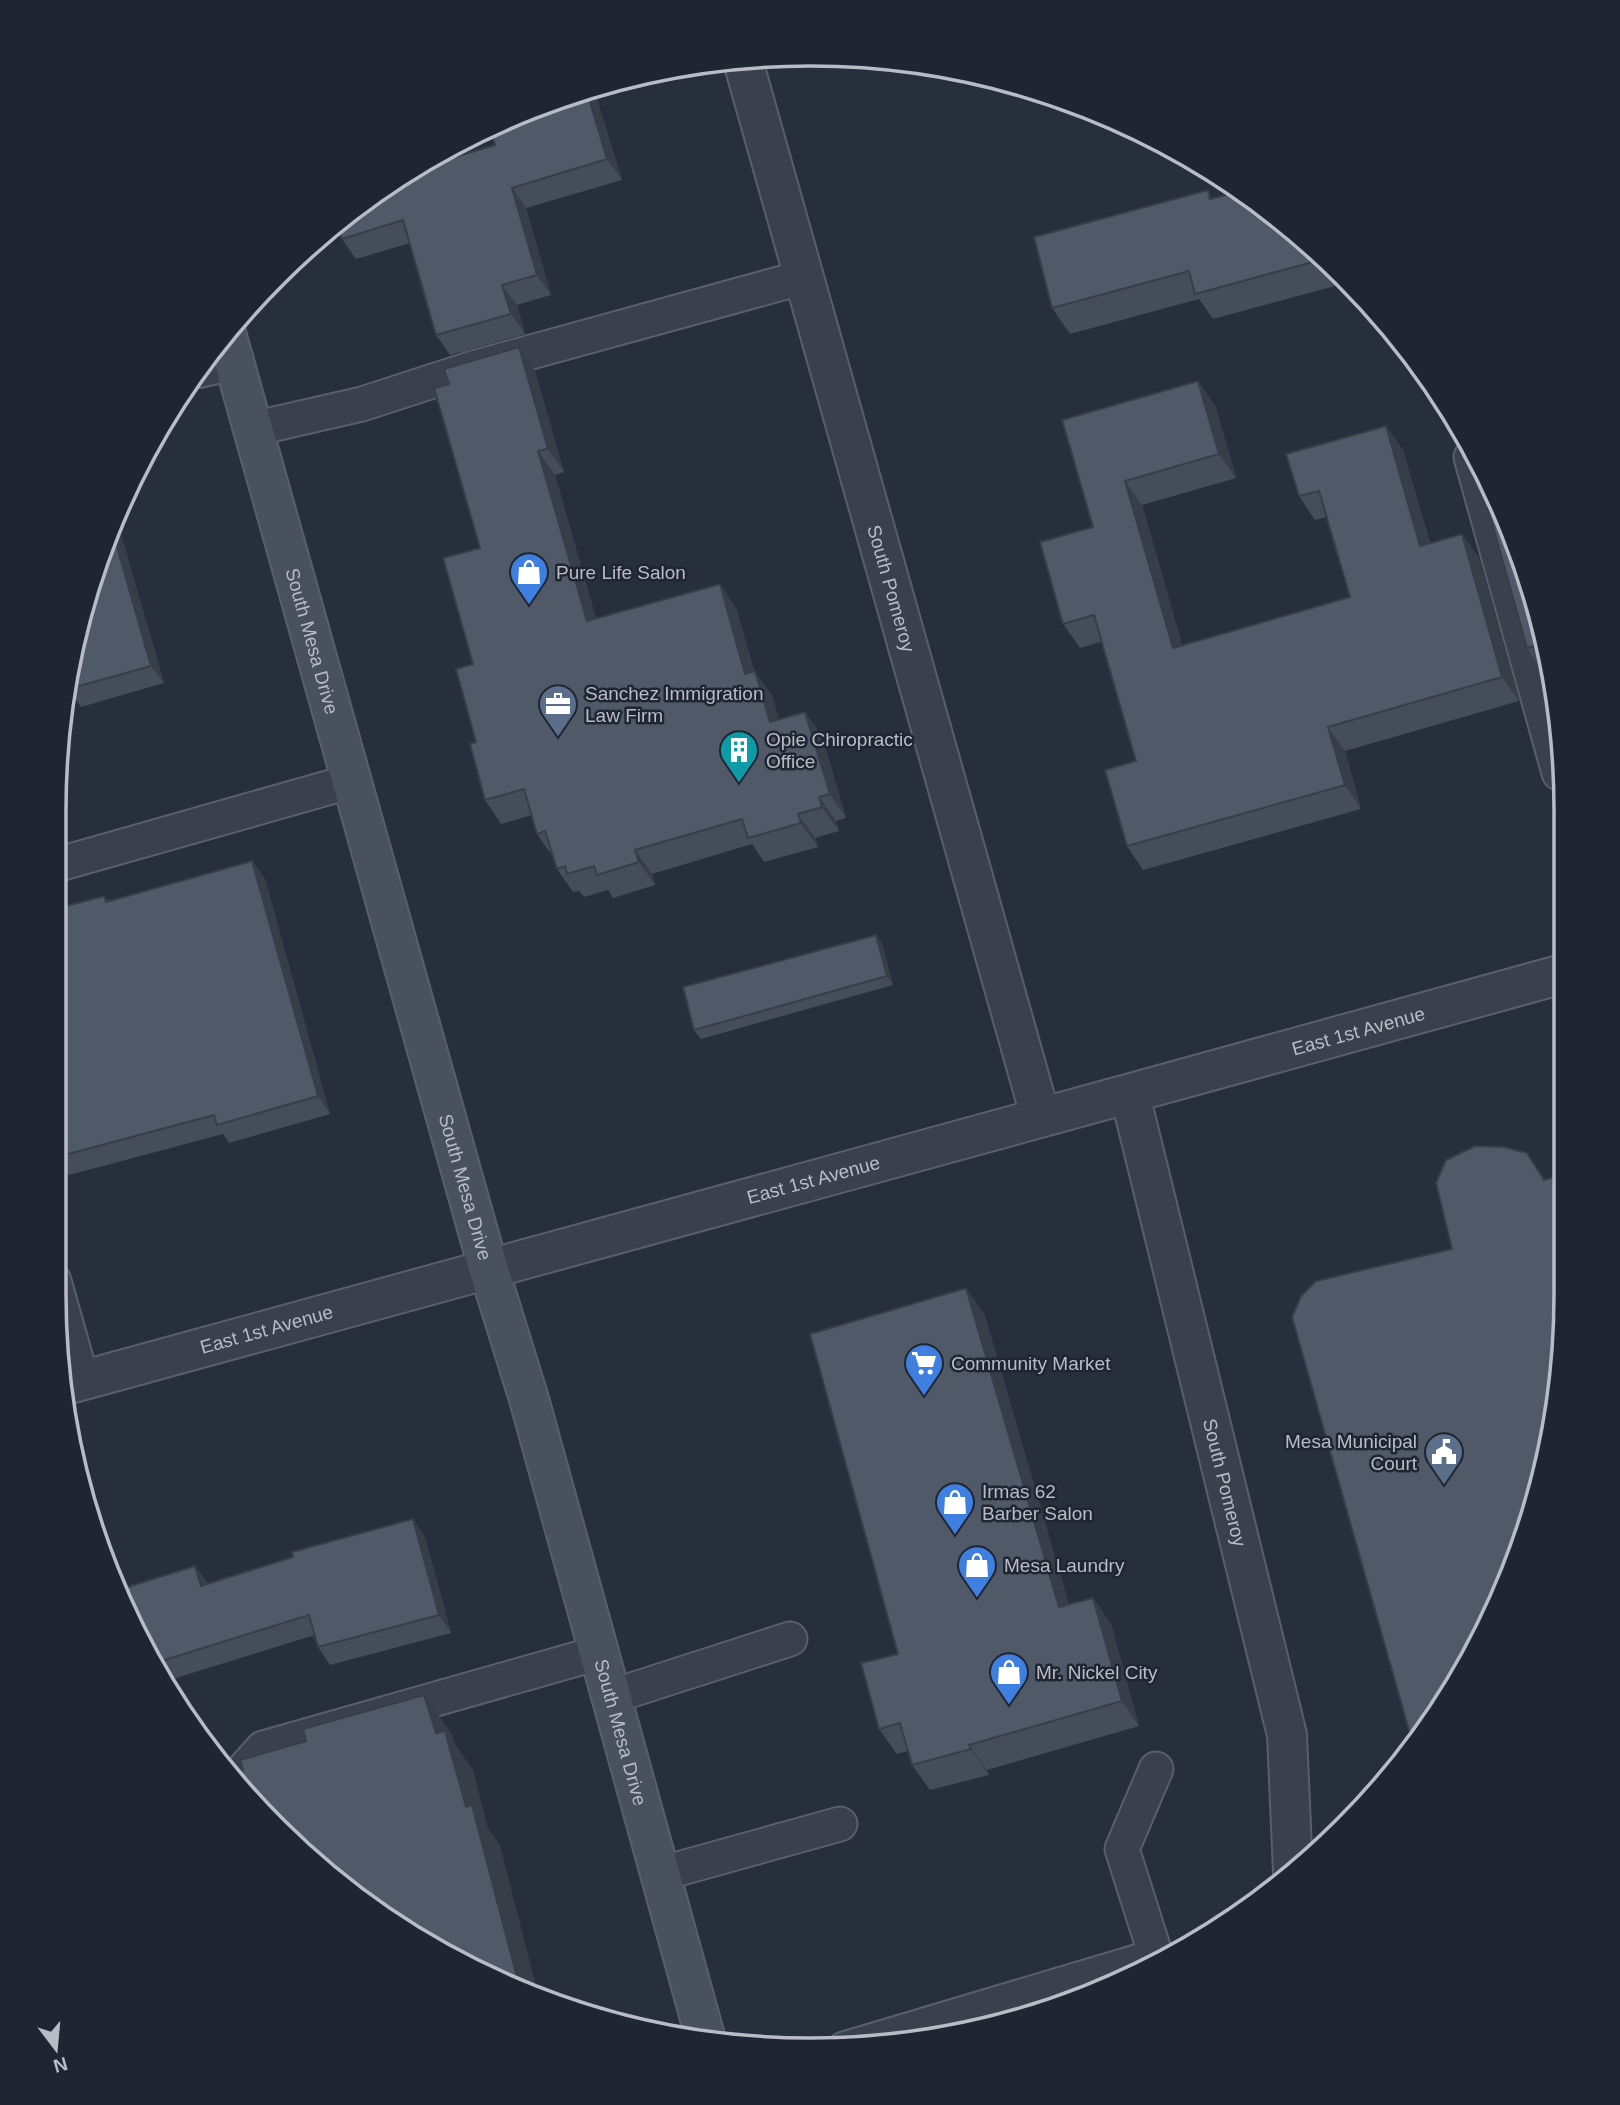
<svg xmlns="http://www.w3.org/2000/svg" width="1620" height="2105" font-family="Helvetica,sans-serif">
<rect width="100%" height="100%" fill="#272f3c"/>
<g fill="none" stroke-linecap="round" stroke-linejoin="round">
<defs>
<g id="service">
<path d="M253 429 362 404 473 368 804 277"/>
<path d="M1471 457 1559 773"/>
<path d="M56 865 352 781"/>
<path d="M54 1281 82 1380"/>
<path d="M610 1697 790 1639"/>
<path d="M236 1778 263 1748 598 1653"/>
<path d="M660 1874 840 1824"/>
<path d="M844 2049 1156 1956 1122 1849 1156 1769"/>
</g>
<g id="minor">
<path id="s1" d="M743 61 1040 1115"/>
<path d="M199 368 234 360"/>
<path id="s2" d="M1130 1095 1287 1735 1293 1872"/>
<path id="s3" d="M66 1385C563 1245 1062 1114 1559 975"/>
</g>
<g id="secondary">
<path id="s4" d="M226 333 488 1267 529 1399 706 2040"/>
</g>
</defs>
<use href="#service" stroke="#595f6a" stroke-width="37"/>
<use href="#minor" stroke="#595f6a" stroke-width="42"/>
<use href="#secondary" stroke="#595f6a" stroke-width="42"/>
<use href="#service" stroke="#3b414c" stroke-width="33"/>
<use href="#minor" stroke="#3b414c" stroke-width="38"/>
<use href="#secondary" stroke="#49515e" stroke-width="38"/>
</g>
<g fill="#454d59">
<path d="M594 90 622 180 526 208 551 295 517 305 525 334 450 355 436 335 410 243 356 259 342 239 495 145 521 112Z"/>
<path d="M1241 191 1345 276 1350 282 1213 319 1199 299 1070 334 1052 308 1214 198Z"/>
<path d="M535 371 564 472 555 475 596 619 736 608 754 671 772 695 779 720 805 712 822 736 846 818 836 821 839 831 815 838 818 847 764 862 752 844 652 874 655 885 613 898 608 890 584 897 579 891 573 892 557 869 553 857 537 834 532 815 501 824 485 800 476 742 473 664 480 548Z"/>
<path d="M1215 405 1236 478 1142 505 1182 645 1350 597 1326 517 1315 520 1299 496 1403 450 1430 543 1462 534 1479 558 1519 701 1345 751 1361 809 1143 870 1127 846 1136 761 1101 642 1080 648 1063 624 1093 527 1062 420Z"/>
<path d="M115 520 118 524 164 683 81 707 68 689 80 614Z"/>
<path d="M1526 567 1559 712V717L1552 706 1541 669 1527 648Z"/>
<path d="M252 861 265 879 330 1114 229 1143 223 1134 69 1175 57 1157 104 896 108 901Z"/>
<path d="M876 935 882 944 893 985 701 1039 694 1030Z"/>
<path d="M1527 1153 1545 1180 1559 1394 1508 1584 1439 1715 1416 1743 1410 1734 1452 1249Z"/>
<path d="M984 1313 1069 1605 1093 1598 1111 1624 1139 1726 987 1770 989 1775 930 1790 912 1765 908 1751 897 1754 879 1729Z"/>
<path d="M413 1519 425 1537 451 1633 330 1665 318 1647 315 1635 163 1682 156 1673 121 1589 195 1566 207 1583Z"/>
</g>
<g fill="#383e48">
<path d="M594 90 622 180 607 159 587 92Z"/>
<path d="M512 188 526 208 551 295 537 275Z"/>
<path d="M502 285 517 305 525 334 511 314Z"/>
<path d="M519 347 535 371 564 472 548 449Z"/>
<path d="M1198 381 1215 405 1236 478 1219 454Z"/>
<path d="M1386 426 1403 450 1437 570 1420 546Z"/>
<path d="M538 451 555 475 603 645 587 621Z"/>
<path d="M1125 481 1142 505 1190 672 1173 648Z"/>
<path d="M115 520 118 524 164 683 151 666 112 529Z"/>
<path d="M1462 534 1479 558 1519 701 1502 677Z"/>
<path d="M720 584 736 608 761 698 745 674Z"/>
<path d="M755 671 772 695 786 746 770 722Z"/>
<path d="M805 712 822 736 846 818 830 794Z"/>
<path d="M1328 727 1345 751 1361 809 1345 785Z"/>
<path d="M819 797 836 821 839 831 822 807Z"/>
<path d="M798 814 815 838 818 847 801 823Z"/>
<path d="M635 850 652 874 655 885 639 862Z"/>
<path d="M252 861 265 879 330 1114 318 1096Z"/>
<path d="M876 935 882 944 893 985 887 976Z"/>
<path d="M966 1288 984 1313 1077 1633 1059 1607Z"/>
<path d="M413 1519 425 1537 451 1633 439 1615Z"/>
<path d="M195 1566 207 1584 201 1586Z"/>
<path d="M1093 1598 1111 1624 1139 1726 1122 1701Z"/>
<path d="M424 1695 452 1734 455 1744 473 1770 488 1828 500 1845 538 1994 519 1985 466 1807 436 1733Z"/>
<path d="M969 1745 987 1770 989 1775 971 1749Z"/>
</g>
<g fill="#505967" stroke="#383e48" stroke-width="2">
<path d="M587 92 607 159 512 188 537 275 502 285 511 314 436 335 403 220 342 239 337 223 390 181 412 170 495 145 490 128 521 112Z"/>
<path d="M1208 190 1210 199 1241 191 1324 259 1195 294 1189 271 1052 308 1034 237Z"/>
<path d="M519 347 548 449 538 451 587 621 720 584 745 674 755 671 770 722 805 712 830 794 819 797 822 807 798 814 801 823 748 838 742 819 635 850 639 862 597 875 594 866 567 874 565 866 557 869 545 831 537 834 524 789 485 800 470 744 476 742 456 669 473 664 443 558 480 548 434 388 449 384 444 369Z"/>
<path d="M1198 381 1219 454 1125 481 1173 648 1350 597 1319 491 1299 496 1286 454 1386 426 1420 546 1462 534 1502 677 1328 727 1345 785 1127 846 1105 770 1136 761 1094 615 1063 624 1040 542 1093 527 1062 420Z"/>
<path d="M1494 503 1526 567 1558 705 1552 706 1535 646 1527 648 1487 505Z"/>
<path d="M112 529 151 666 68 689 80 614Z"/>
<path d="M252 861 318 1096 217 1125 214 1115 57 1157 55 1150V909L104 896 106 902Z"/>
<path d="M876 935 887 976 694 1030 683 987Z"/>
<path d="M1475 1146 1504 1147 1527 1153 1544 1180 1559 1176V1394L1555 1408 1552 1409 1554 1415 1508 1584 1439 1715 1427 1729 1410 1734 1292 1317 1301 1296 1316 1281 1452 1249 1436 1183 1446 1160Z"/>
<path d="M966 1288 1059 1607 1093 1598 1122 1701 969 1745 971 1749 912 1765 900 1723 879 1729 861 1663 898 1654 810 1334Z"/>
<path d="M413 1519 439 1615 318 1647 309 1615 152 1664 121 1589 195 1566 201 1586 293 1557 292 1552Z"/>
<path d="M424 1695 436 1733 445 1731 466 1807 472 1805 519 1985 432 1950 276 1830 233 1773 243 1770 240 1760 306 1741 303 1729Z"/>
</g>
<defs>
<symbol id="shop-pin" viewBox="-11 -11 22 30"><path d="M0 17L-7.5 6A9.5 9.5 0 1 1 7.5 6Z" fill="#3f7fe0" stroke="#202631"/><path d="M-5-2.5h2.3a2.7 3.5 0 0 1 5.4 0H5L5.5 6h-11ZM-1.5-2.5h3a1.5 2.3 0 0 0-3 0Z" fill="#fff"/></symbol>
<symbol id="office-pin" viewBox="-11 -11 22 30"><path d="M0 17L-7.5 6A9.5 9.5 0 1 1 7.5 6Z" fill="#5c6f8a" stroke="#202631"/><path d="M-6-3h4V-5.5h4V-3h4V5H-6ZM-1-4.5V-3h2v-1.5ZM-6 0V1H6V0Z" fill="#fff"/></symbol>
<symbol id="building-pin" viewBox="-11 -11 22 30"><path d="M0 17L-7.5 6A9.5 9.5 0 1 1 7.5 6Z" fill="#0f9aa8" stroke="#202631"/><path d="M-4-6H4V6H1V3H-1V6H-4ZM-2.5-4.3h1.7v1.8h-1.7ZM.8-4.3h1.7v1.8H.8ZM-2.5-1h1.7V.8h-1.7ZM.8-1h1.7V.8H.8Z" fill="#fff"/></symbol>
<symbol id="supermarket-pin" viewBox="-11 -11 22 30"><path d="M0 17L-7.5 6A9.5 9.5 0 1 1 7.5 6Z" fill="#3f7fe0" stroke="#202631"/><path d="M-6-5.5h2.5l.6 2H6L4.5 2H-2.5L-4.4-4H-6ZM-1.5 3.2a1.3 1.3 0 1 0 .1 0ZM3 3.2a1.3 1.3 0 1 0 .1 0Z" fill="#fff"/></symbol>
<symbol id="civic-pin" viewBox="-11 -11 22 30"><path d="M0 17L-7.5 6A9.5 9.5 0 1 1 7.5 6Z" fill="#5c6f8a" stroke="#202631"/><path d="M-.6-6.5H3V-4.5H.6V-3L4-1V1h2V6H-6V1h2V-1L-.6-3ZM-1.2 2.5V6h2.4V2.5Z" fill="#fff"/></symbol>
</defs>
<g fill-rule="evenodd">
<use href="#shop-pin" x="507" y="550" width="44" height="60"/>
<use href="#office-pin" x="536" y="682" width="44" height="60"/>
<use href="#building-pin" x="717" y="728" width="44" height="60"/>
<use href="#supermarket-pin" x="902" y="1341" width="44" height="60"/>
<use href="#civic-pin" x="1422" y="1430" width="44" height="60"/>
<use href="#shop-pin" x="933" y="1480" width="44" height="60"/>
<use href="#shop-pin" x="955" y="1543" width="44" height="60"/>
<use href="#shop-pin" x="987" y="1650" width="44" height="60"/>
</g>
<g text-anchor="middle" stroke-width="5" stroke-linejoin="round" paint-order="stroke">
<g font-size="19" fill="#b7bcc7" stroke="#202631" text-anchor="start">
<text x="556" y="579">Pure Life Salon</text>
<text x="585" y="700">Sanchez Immigration<tspan x="585" dy="22">Law Firm</tspan></text>
<text x="766" y="746">Opie Chiropractic<tspan x="766" dy="22">Office</tspan></text>
<text x="951" y="1370">Community Market</text>
<text x="1417" y="1448" text-anchor="end">Mesa Municipal<tspan x="1417" dy="22">Court</tspan></text>
<text x="982" y="1498">Irmas 62<tspan x="982" dy="22">Barber Salon</tspan></text>
<text x="1004" y="1572">Mesa Laundry</text>
<text x="1036" y="1679">Mr. Nickel City</text>
</g>
<g font-size="19" fill="#b7bcc7" stroke="#202631">
<text dy="7" stroke="none"><textPath href="#s1" startOffset="548">South Pomeroy</textPath></text>
<text dy="7" stroke="none"><textPath href="#s4" startOffset="320">South Mesa Drive</textPath></text>
<text dy="7" stroke="none"><textPath href="#s3" startOffset="1340">East 1st Avenue</textPath></text>
<text dy="7" stroke="none"><textPath href="#s3" startOffset="775">East 1st Avenue</textPath></text>
<text dy="7" stroke="none"><textPath href="#s4" startOffset="887">South Mesa Drive</textPath></text>
<text dy="7" stroke="none"><textPath href="#s3" startOffset="208">East 1st Avenue</textPath></text>
<text dy="7" stroke="none"><textPath href="#s2" startOffset="399">South Pomeroy</textPath></text>
<text dy="7" stroke="none"><textPath href="#s4" startOffset="1454">South Mesa Drive</textPath></text>
</g>
</g>
<path d="M0 0H1620V2105H0ZM810 66H810A744 744 0 0 1 1554 810V1294A744 744 0 0 1 810 2038H810A744 744 0 0 1 66 1294V810A744 744 0 0 1 810 66Z" fill="#202631" fill-rule="evenodd"/>
<path fill="none" stroke="#b7bcc7" stroke-width="3.5" d="M810 66H810A744 744 0 0 1 1554 810V1294A744 744 0 0 1 810 2038H810A744 744 0 0 1 66 1294V810A744 744 0 0 1 810 66Z"/>
<g transform="translate(56 2049) rotate(164)" stroke="#202631" stroke-width="5" paint-order="stroke">
<path d="M0-5L12 26L0 18L-12 26Z" fill="#b7bcc7"/>
<text y="-10" font-size="19" font-weight="bold" text-anchor="middle" fill="#b7bcc7">N</text>
</g>
</svg>
